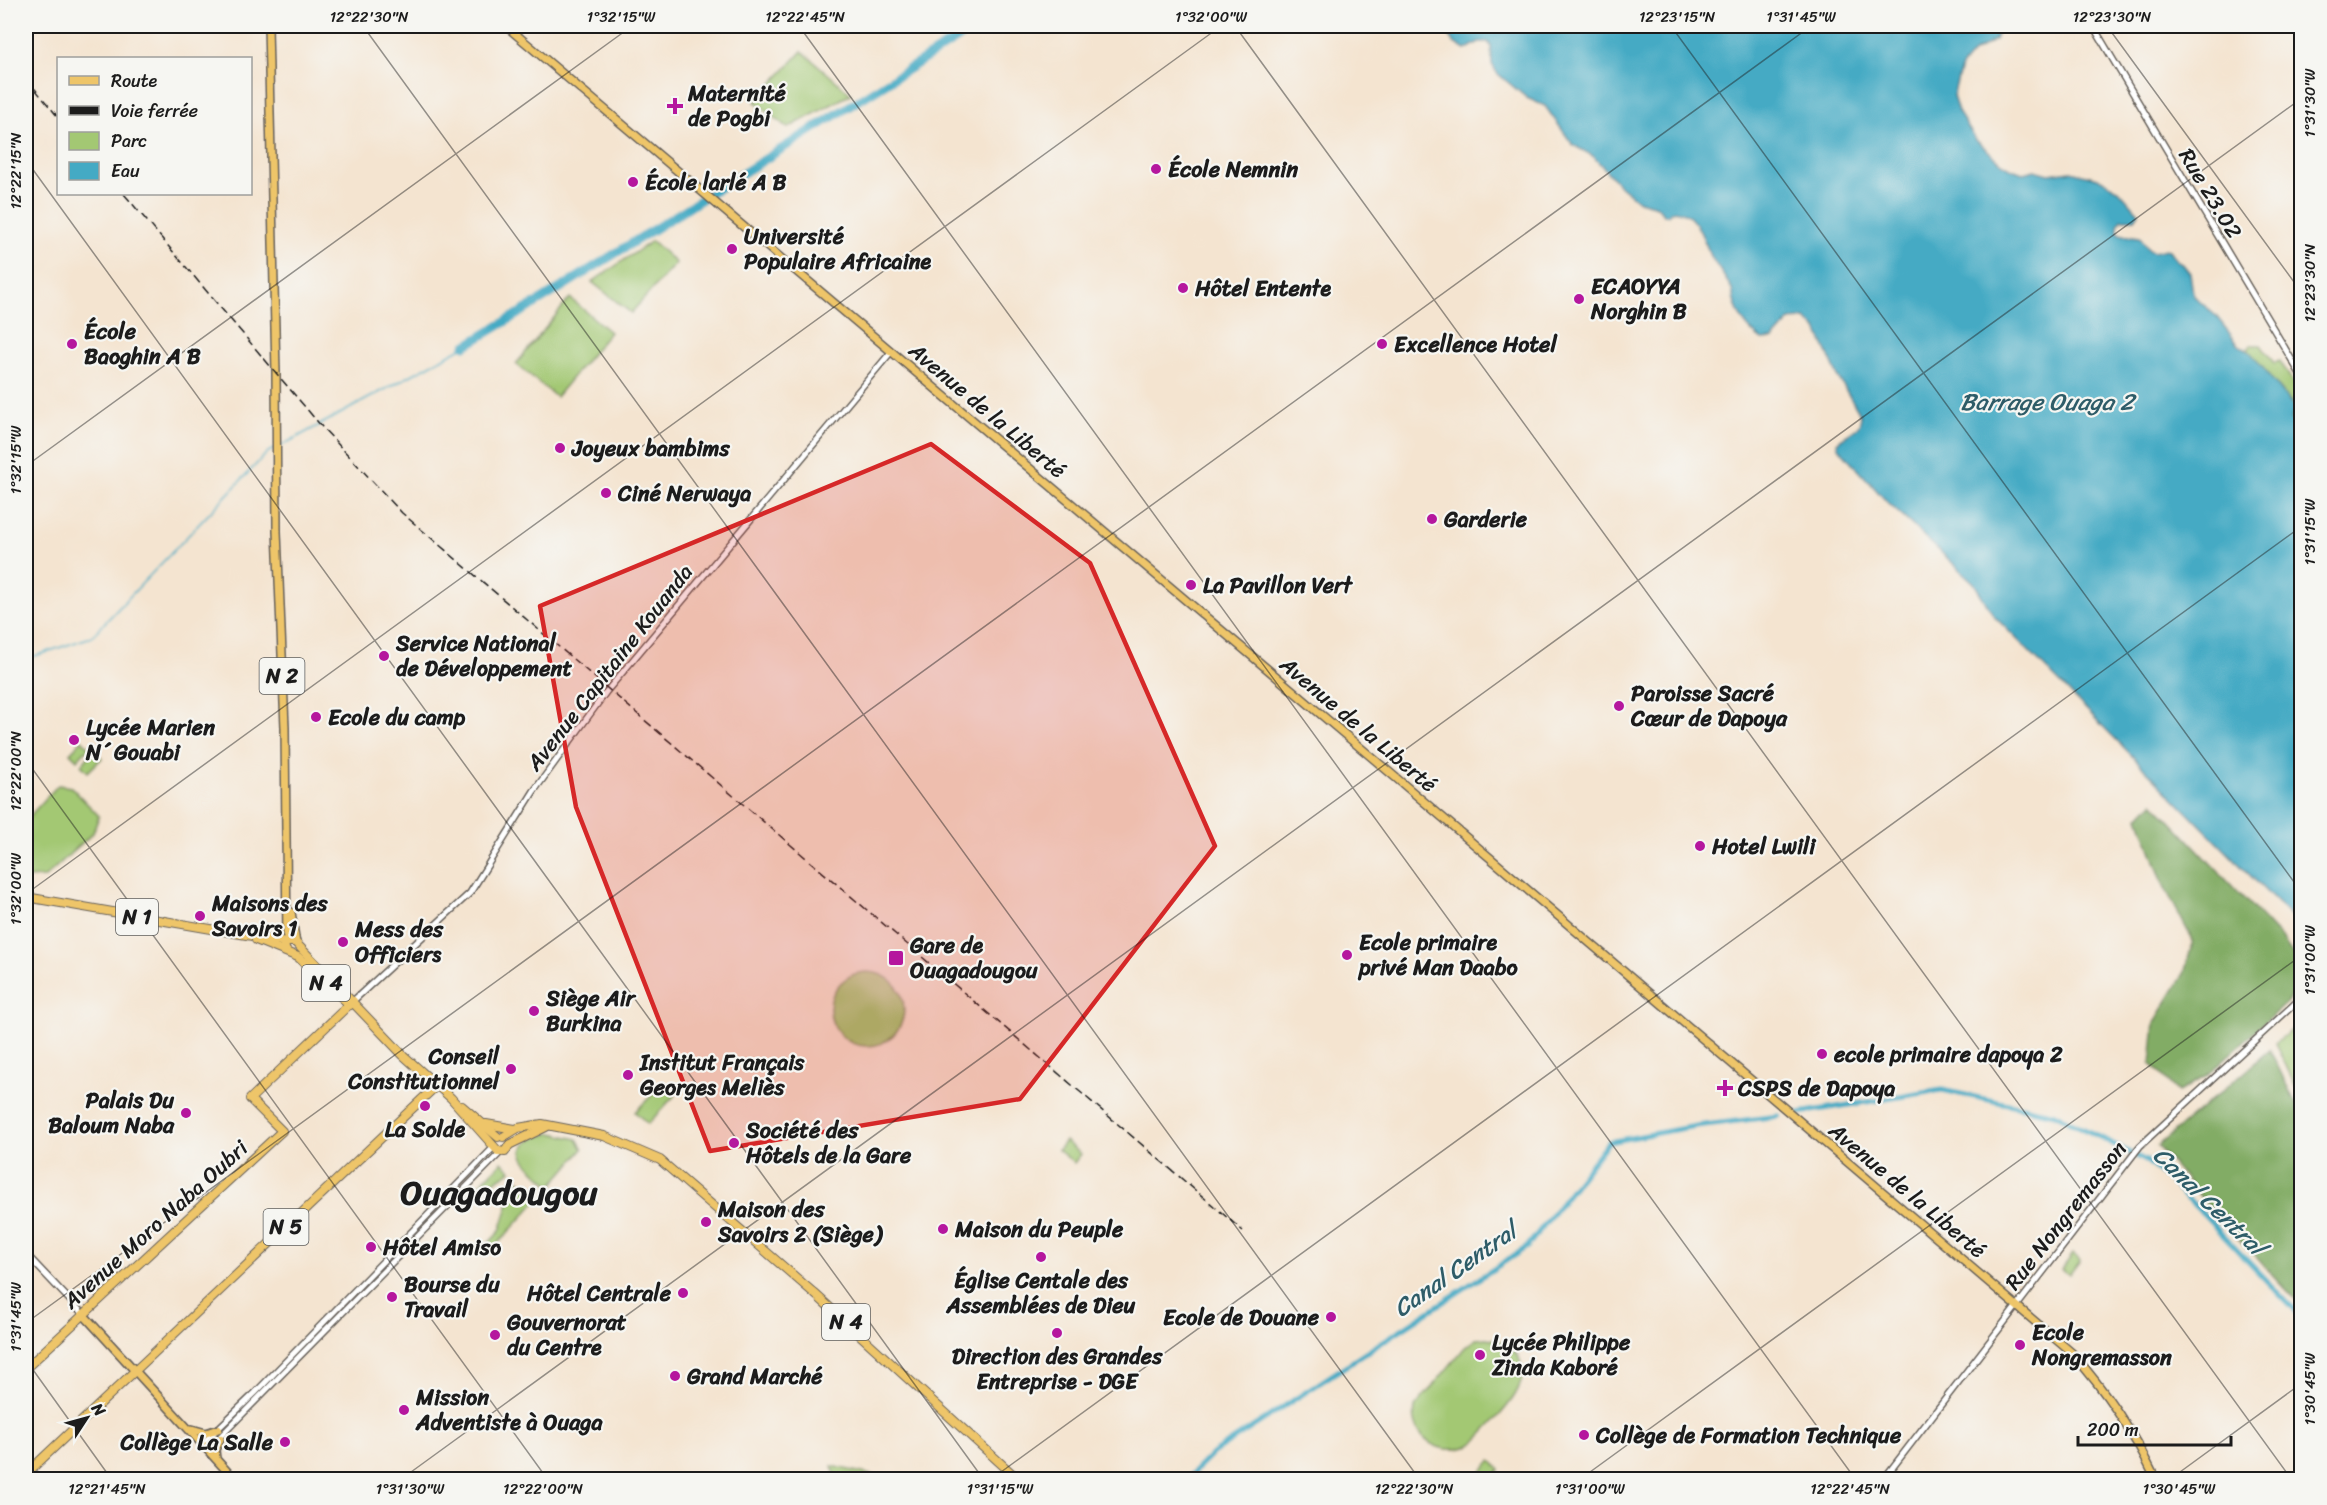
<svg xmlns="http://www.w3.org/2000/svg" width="2327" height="1505" font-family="Sriracha,sans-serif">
<rect width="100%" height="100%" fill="#f6f6f2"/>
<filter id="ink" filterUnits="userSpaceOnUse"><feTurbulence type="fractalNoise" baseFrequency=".0167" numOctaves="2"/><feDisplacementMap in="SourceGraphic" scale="12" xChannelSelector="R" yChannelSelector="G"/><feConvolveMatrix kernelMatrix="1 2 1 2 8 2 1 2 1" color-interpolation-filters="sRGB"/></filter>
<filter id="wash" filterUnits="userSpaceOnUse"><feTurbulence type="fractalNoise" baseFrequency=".008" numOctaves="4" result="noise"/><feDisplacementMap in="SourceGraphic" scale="24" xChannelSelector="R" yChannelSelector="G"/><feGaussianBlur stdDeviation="1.35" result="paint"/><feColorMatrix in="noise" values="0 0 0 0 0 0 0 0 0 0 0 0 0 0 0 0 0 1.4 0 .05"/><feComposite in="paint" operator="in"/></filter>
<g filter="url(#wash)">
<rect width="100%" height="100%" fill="#f4e4d0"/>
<g fill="#a3c873" stroke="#607248" stroke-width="1.5">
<path d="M802 51 851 94 788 128 755 102Z"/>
<path d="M652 241 676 263 631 313 592 282Z"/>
<path d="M570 298 610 332 556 397 516 364Z"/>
<path d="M2250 345H2261L2274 363 2280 361 2301 396V427L2291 420V402L2247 350Z"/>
<path d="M82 740 89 747 77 760 70 753Z"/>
<path d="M94 751 102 758 88 772 81 765Z"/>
<path d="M58 785 71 787 99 816 93 833 45 877 26 878V820Z"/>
<circle cx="867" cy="1009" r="37"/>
<path d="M2301 1023V1097L2275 1043Z"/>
<path d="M664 1083 676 1094 648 1124 635 1112Z"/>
<path d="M552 1133 577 1139 583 1149 551 1186C525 1163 502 1144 552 1133Z"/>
<path d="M1065 1141 1081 1154 1074 1163 1058 1150Z"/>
<path d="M502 1162 511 1170 508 1173 462 1202Z"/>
<path d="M519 1180 539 1199 491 1251 486 1246 500 1231 515 1184Z"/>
<path d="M2073 1254 2080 1260 2069 1275 2062 1269Z"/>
<path d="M1486 1338C1498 1339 1510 1344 1517 1355 1538 1385 1493 1421 1474 1443 1446 1460 1409 1441 1415 1407L1466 1346 1476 1339Z"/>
<path d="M1491 1461 1500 1469 1491 1479H1477L1475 1478Z"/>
<path d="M832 1466 876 1476 872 1479H837Z"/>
</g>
<g fill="#82ac65" stroke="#4f6440" stroke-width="1.5">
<path d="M2153 802 2283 940 2301 966V980L2287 1002 2205 1077 2178 1092 2151 1064 2155 1022 2184 974 2193 941 2164 886 2139 817Z"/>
<path d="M2270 1050 2301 1115V1305L2217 1216 2157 1146Z"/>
</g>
<path fill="#44aac4" stroke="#306370" stroke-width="1.5" d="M1428 26H1997L1998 32 1995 40 1974 52 1961 67 1953 96 1958 112 1976 140 2002 163 2012 169 2023 173 2035 170 2049 174 2071 171 2101 179 2118 189 2139 213 2135 219H2121C2110 240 2129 234 2140 237L2149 250 2154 252 2165 249 2169 250 2176 260 2182 263 2190 273 2193 293 2197 299 2216 316 2238 344 2252 354 2294 407 2291 420 2301 427V927L1994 616 1974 583 1887 502 1838 447 1837 442C1847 433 1859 433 1861 416L1838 377 1817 329 1805 319 1790 320 1773 339 1762 340C1750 331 1739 318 1735 303 1733 299 1733 294 1732 290 1727 279 1718 269 1712 258 1703 241 1698 213 1674 210L1668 215H1664L1657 206 1639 201 1618 184 1593 156 1573 145 1545 106 1527 98 1497 73 1492 64 1491 46 1488 42H1479L1465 50 1454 43 1446 32Z"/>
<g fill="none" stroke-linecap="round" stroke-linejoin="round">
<g stroke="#44aac4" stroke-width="1.5">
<path d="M279 447 465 346"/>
<path d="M26 659 91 637 268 452 275 449"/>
</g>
<g stroke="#44aac4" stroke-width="5">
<path d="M1799 1113 1942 1090 2055 1114 2148 1162 2197 1208 2302 1318"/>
<path d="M1186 1480 1213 1453 1527 1247 1608 1142 1696 1126 1779 1116"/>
</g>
<path stroke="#44aac4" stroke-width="9" d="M465 346 543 299 977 26"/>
</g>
</g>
<g filter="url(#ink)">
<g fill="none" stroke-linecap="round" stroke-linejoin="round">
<defs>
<g id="minor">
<path d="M2093 26 2302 377"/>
<path d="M353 1001 470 893 534 791 606 692 891 352"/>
<path d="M26 1254 83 1314"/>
<path d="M203 1443 255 1393 494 1147"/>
<path d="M208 1449 501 1152"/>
<path d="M1883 1480 2140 1146 2302 997"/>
</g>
<g id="major">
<path d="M268 26 276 372 277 531 285 728 287 942"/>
<path d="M506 26 1375 760 2072 1353C2107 1392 2133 1432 2156 1480"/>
<path d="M291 912 296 943"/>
<path d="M83 1314 235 1480"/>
<path d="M192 1429 206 1433 218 1429"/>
<path d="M216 1458 215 1450 220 1439"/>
</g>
<g id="highway">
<path d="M26 897 286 942"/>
<path d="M256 940 298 957 350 1005"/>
<path d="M286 951 284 946 287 942H295L403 1055 451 1098 498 1151 505 1152 509 1145 546 1127"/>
<path d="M462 1106 498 1137"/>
<path d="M486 1124 515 1129"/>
<path d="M503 1137 518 1128 542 1124 604 1136 660 1160 815 1294 1019 1480"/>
<path d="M26 1368 282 1131 250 1099 353 1001"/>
<path d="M26 1474 437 1085"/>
</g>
</defs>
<use href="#minor" stroke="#68625b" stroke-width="8"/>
<use href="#major" stroke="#68625b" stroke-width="10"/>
<use href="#highway" stroke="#68625b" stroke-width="10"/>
<use href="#minor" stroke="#fff" stroke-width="5"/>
<use href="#major" stroke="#eec569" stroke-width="7"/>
<use href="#highway" stroke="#eec569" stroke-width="8"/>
<g stroke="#1c1c1c" stroke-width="1.5" stroke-dasharray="9 4.5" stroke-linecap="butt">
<path d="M26 78 58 117"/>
<path d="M124 194 322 427 402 513 1243 1231"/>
</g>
</g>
</g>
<path fill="#d62828" fill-opacity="0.2" stroke="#d62828" stroke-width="4.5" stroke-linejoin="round" d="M931 444 1090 563 1215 846 1020 1099 710 1151 576 807 540 606Z"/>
<path fill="none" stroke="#1c1c1c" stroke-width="1.5" stroke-opacity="0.45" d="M363 26 1420 1480M799 26 1856 1480M1235 26 2292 1480M1671 26 2302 893M2107 26 2302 293M26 37 42 26M26 160 984 1480M26 466 632 26M26 760 548 1480M26 894 1221 26M26 1323 1811 26M26 1360 112 1480M400 1480 2302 98M990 1480 2302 526M1579 1480 2302 955M2169 1480 2302 1383"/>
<g fill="#b5179e" stroke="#f6f6f2" stroke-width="2">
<path d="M672 97h6v6h6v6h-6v6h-6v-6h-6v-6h6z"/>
<circle cx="1156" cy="169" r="6"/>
<circle cx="633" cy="182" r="6"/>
<circle cx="732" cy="249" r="6"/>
<circle cx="1183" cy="288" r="6"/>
<circle cx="1579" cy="299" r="6"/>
<circle cx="72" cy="344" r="6"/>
<circle cx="1382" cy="344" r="6"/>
<circle cx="560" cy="448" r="6"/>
<circle cx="606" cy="493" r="6"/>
<circle cx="1432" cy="519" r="6"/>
<circle cx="1191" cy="585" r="6"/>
<circle cx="384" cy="656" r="6"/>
<circle cx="1619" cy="706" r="6"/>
<circle cx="316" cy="717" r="6"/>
<circle cx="74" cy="740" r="6"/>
<circle cx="1700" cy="846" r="6"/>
<circle cx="200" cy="916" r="6"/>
<circle cx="343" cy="942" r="6"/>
<circle cx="1347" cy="955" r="6"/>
<rect x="888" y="950" width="16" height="16" rx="3"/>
<circle cx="534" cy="1011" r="6"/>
<circle cx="1822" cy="1054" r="6"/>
<circle cx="511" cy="1069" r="6"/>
<circle cx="628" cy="1075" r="6"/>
<path d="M1722 1079h6v6h6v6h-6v6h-6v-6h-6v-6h6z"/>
<circle cx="425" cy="1106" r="6"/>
<circle cx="186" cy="1113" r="6"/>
<circle cx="734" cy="1143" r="6"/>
<circle cx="706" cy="1222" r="6"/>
<circle cx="943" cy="1229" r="6"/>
<circle cx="371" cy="1247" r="6"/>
<circle cx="1041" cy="1257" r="6"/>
<circle cx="683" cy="1293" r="6"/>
<circle cx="392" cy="1297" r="6"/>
<circle cx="1331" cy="1317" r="6"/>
<circle cx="1057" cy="1333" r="6"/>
<circle cx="495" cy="1335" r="6"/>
<circle cx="2020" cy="1345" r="6"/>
<circle cx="1480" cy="1355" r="6"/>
<circle cx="675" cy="1376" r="6"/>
<circle cx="404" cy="1410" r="6"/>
<circle cx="1584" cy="1435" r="6"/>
<circle cx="285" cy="1442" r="6"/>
</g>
<g text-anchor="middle" stroke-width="4.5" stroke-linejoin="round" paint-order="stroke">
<g fill="#f6f6f2" stroke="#5d5d5c" stroke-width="1.5">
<rect x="259.5" y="658" width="45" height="36" rx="4.5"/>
<rect x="116" y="899" width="42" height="36" rx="4.5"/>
<rect x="302" y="965" width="48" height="36" rx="4.5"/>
<rect x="263.5" y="1209" width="45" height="36" rx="4.5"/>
<rect x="822" y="1304" width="48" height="36" rx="4.5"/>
</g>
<g font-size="21" font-weight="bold" fill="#1c1c1c">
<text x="282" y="683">N 2</text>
<text x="137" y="924">N 1</text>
<text x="326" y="990">N 4</text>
<text x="286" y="1234">N 5</text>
<text x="846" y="1329">N 4</text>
</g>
<g font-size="22" font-weight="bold" fill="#1c1c1c" stroke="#f6f6f2" text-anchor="start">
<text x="688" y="101">Maternité<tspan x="688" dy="25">de Pogbi</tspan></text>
<text x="1168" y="177">École Nemnin</text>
<text x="645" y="190">École larlé A B</text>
<text x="744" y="244">Université<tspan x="744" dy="25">Populaire Africaine</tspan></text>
<text x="1591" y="294">ECAOYYA<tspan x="1591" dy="25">Norghin B</tspan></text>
<text x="1195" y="296">Hôtel Entente</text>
<text x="84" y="339">École<tspan x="84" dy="25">Baoghin A B</tspan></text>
<text x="1394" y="352">Excellence Hotel</text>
<text x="572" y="456">Joyeux bambims</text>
<text x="618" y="501">Ciné Nerwaya</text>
<text x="1444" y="527">Garderie</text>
<text x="1203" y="593">La Pavillon Vert</text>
<text x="396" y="651">Service National<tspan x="396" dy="25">de Développement</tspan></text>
<text x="1631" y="701">Paroisse Sacré<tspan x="1631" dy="25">Cœur de Dapoya</tspan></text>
<text x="328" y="725">Ecole du camp</text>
<text x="86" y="735">Lycée Marien<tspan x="86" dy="25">N´Gouabi</tspan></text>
<text x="1712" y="854">Hotel Lwili</text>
<text x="212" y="911">Maisons des<tspan x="212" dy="25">Savoirs 1</tspan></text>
<text x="355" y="937">Mess des<tspan x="355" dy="25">Officiers</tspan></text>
<text x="1359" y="950">Ecole primaire<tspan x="1359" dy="25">privé Man Daabo</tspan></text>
<text x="910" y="953">Gare de<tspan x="910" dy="25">Ouagadougou</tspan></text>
<text x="546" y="1006">Siège Air<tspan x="546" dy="25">Burkina</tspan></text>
<text x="1834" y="1062">ecole primaire dapoya 2</text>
<text x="499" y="1064" text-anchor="end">Conseil<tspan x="499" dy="25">Constitutionnel</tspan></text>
<text x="640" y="1070">Institut Français<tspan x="640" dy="25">Georges Meliès</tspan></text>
<text x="1738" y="1096">CSPS de Dapoya</text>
<text x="174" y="1108" text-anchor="end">Palais Du<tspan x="174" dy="25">Baloum Naba</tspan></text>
<text x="425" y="1137" text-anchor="middle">La Solde</text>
<text x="746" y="1138">Société des<tspan x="746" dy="25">Hôtels de la Gare</tspan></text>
<text x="718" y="1217">Maison des<tspan x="718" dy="25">Savoirs 2 (Siège)</tspan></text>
<text x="955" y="1237">Maison du Peuple</text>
<text x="383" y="1255">Hôtel Amiso</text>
<text x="1041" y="1288" text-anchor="middle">Église Centale des<tspan x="1041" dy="25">Assemblées de Dieu</tspan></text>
<text x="404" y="1292">Bourse du<tspan x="404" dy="25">Travail</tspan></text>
<text x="671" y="1301" text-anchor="end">Hôtel Centrale</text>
<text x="1319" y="1325" text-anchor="end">Ecole de Douane</text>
<text x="507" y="1330">Gouvernorat<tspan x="507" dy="25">du Centre</tspan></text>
<text x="2032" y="1340">Ecole<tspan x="2032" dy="25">Nongremasson</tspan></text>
<text x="1492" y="1350">Lycée Philippe<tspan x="1492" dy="25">Zinda Kaboré</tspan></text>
<text x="1057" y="1364" text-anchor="middle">Direction des Grandes<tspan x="1057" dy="25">Entreprise - DGE</tspan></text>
<text x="687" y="1384">Grand Marché</text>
<text x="416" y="1405">Mission<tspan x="416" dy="25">Adventiste à Ouaga</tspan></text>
<text x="1596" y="1443">Collège de Formation Technique</text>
<text x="273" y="1450" text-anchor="end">Collège La Salle</text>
</g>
<g font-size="22" fill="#1c1c1c" stroke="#f6f6f2">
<text transform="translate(2211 193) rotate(59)" y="8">Rue 23.02</text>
<text transform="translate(988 410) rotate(40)" y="8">Avenue de la Liberté</text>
<text transform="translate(609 667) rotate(-52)" y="8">Avenue Capitaine Kouanda</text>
<text transform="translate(1359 724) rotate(40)" y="8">Avenue de la Liberté</text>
<text transform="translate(1908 1190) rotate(40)" y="8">Avenue de la Liberté</text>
<text transform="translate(2065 1215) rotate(-52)" y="8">Rue Nongremasson</text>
<text transform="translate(155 1224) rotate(-42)" y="8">Avenue Moro Naba Oubri</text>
</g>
<g font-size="24" font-style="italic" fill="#2e5c68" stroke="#f6f6f2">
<text x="2047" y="410">Barrage Ouaga 2</text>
<text transform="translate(2209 1201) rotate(44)" y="8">Canal Central</text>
<text transform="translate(1455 1270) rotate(-35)" y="8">Canal Central</text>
</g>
<g font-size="34" font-weight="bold" fill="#1c1c1c" stroke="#f6f6f2">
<text x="499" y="1204">Ouagadougou</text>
</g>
</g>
<rect width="2327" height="1505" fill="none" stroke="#f6f6f2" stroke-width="66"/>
<rect x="57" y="57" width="195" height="138" fill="#f6f6f2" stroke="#9f9f9c" stroke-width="1.5"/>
<rect x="69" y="76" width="30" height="9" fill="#eec569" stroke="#9f9f9c" stroke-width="1.5"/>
<text x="111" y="87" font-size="18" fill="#1c1c1c">Route</text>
<rect x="69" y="106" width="30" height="9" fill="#1c1c1c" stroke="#9f9f9c" stroke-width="1.5"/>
<text x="111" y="117" font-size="18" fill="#1c1c1c">Voie ferrée</text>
<rect x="69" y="132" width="30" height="18" fill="#a3c873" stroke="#9f9f9c" stroke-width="1.5"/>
<text x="111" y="147" font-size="18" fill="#1c1c1c">Parc</text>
<rect x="69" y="162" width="30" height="18" fill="#44aac4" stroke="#9f9f9c" stroke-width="1.5"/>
<text x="111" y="177" font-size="18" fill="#1c1c1c">Eau</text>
<g transform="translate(87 1418) rotate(54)" stroke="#f6f6f2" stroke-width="4.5" paint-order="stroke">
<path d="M0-4.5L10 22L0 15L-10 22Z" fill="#1c1c1c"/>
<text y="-9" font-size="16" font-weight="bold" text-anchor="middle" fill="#1c1c1c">N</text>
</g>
<path d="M2078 1436v9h153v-9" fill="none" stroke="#1c1c1c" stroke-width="3"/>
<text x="2087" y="1436" font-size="18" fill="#1c1c1c" stroke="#f6f6f2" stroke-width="4.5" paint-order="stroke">200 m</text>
<rect x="33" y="33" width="2261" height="1439" fill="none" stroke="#1c1c1c" stroke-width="2"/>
<g font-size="15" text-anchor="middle" fill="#1c1c1c">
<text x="369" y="22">12°22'30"N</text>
<text x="621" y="22">1°32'15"W</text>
<text x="805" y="22">12°22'45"N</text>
<text x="1211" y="22">1°32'00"W</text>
<text x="1677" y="22">12°23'15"N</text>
<text x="1801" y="22">1°31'45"W</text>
<text x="2112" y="22">12°23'30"N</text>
<text transform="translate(2310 103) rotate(-90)" y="5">1°31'30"W</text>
<text transform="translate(16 171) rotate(-90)" y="5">12°22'15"N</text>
<text transform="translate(2310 283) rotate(-90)" y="5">12°23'30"N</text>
<text transform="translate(16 460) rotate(-90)" y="5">1°32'15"W</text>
<text transform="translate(2310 532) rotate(-90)" y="5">1°31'15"W</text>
<text transform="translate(16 771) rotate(-90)" y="5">12°22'00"N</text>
<text transform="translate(16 889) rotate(-90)" y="5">1°32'00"W</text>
<text transform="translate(2310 960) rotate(-90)" y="5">1°31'00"W</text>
<text transform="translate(16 1317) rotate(-90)" y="5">1°31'45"W</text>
<text transform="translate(2310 1389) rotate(-90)" y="5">1°30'45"W</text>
<text x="107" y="1494">12°21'45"N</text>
<text x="410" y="1494">1°31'30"W</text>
<text x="543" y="1494">12°22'00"N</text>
<text x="1000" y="1494">1°31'15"W</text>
<text x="1414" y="1494">12°22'30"N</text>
<text x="1590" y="1494">1°31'00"W</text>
<text x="1850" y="1494">12°22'45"N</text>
<text x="2179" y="1494">1°30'45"W</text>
</g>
</svg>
